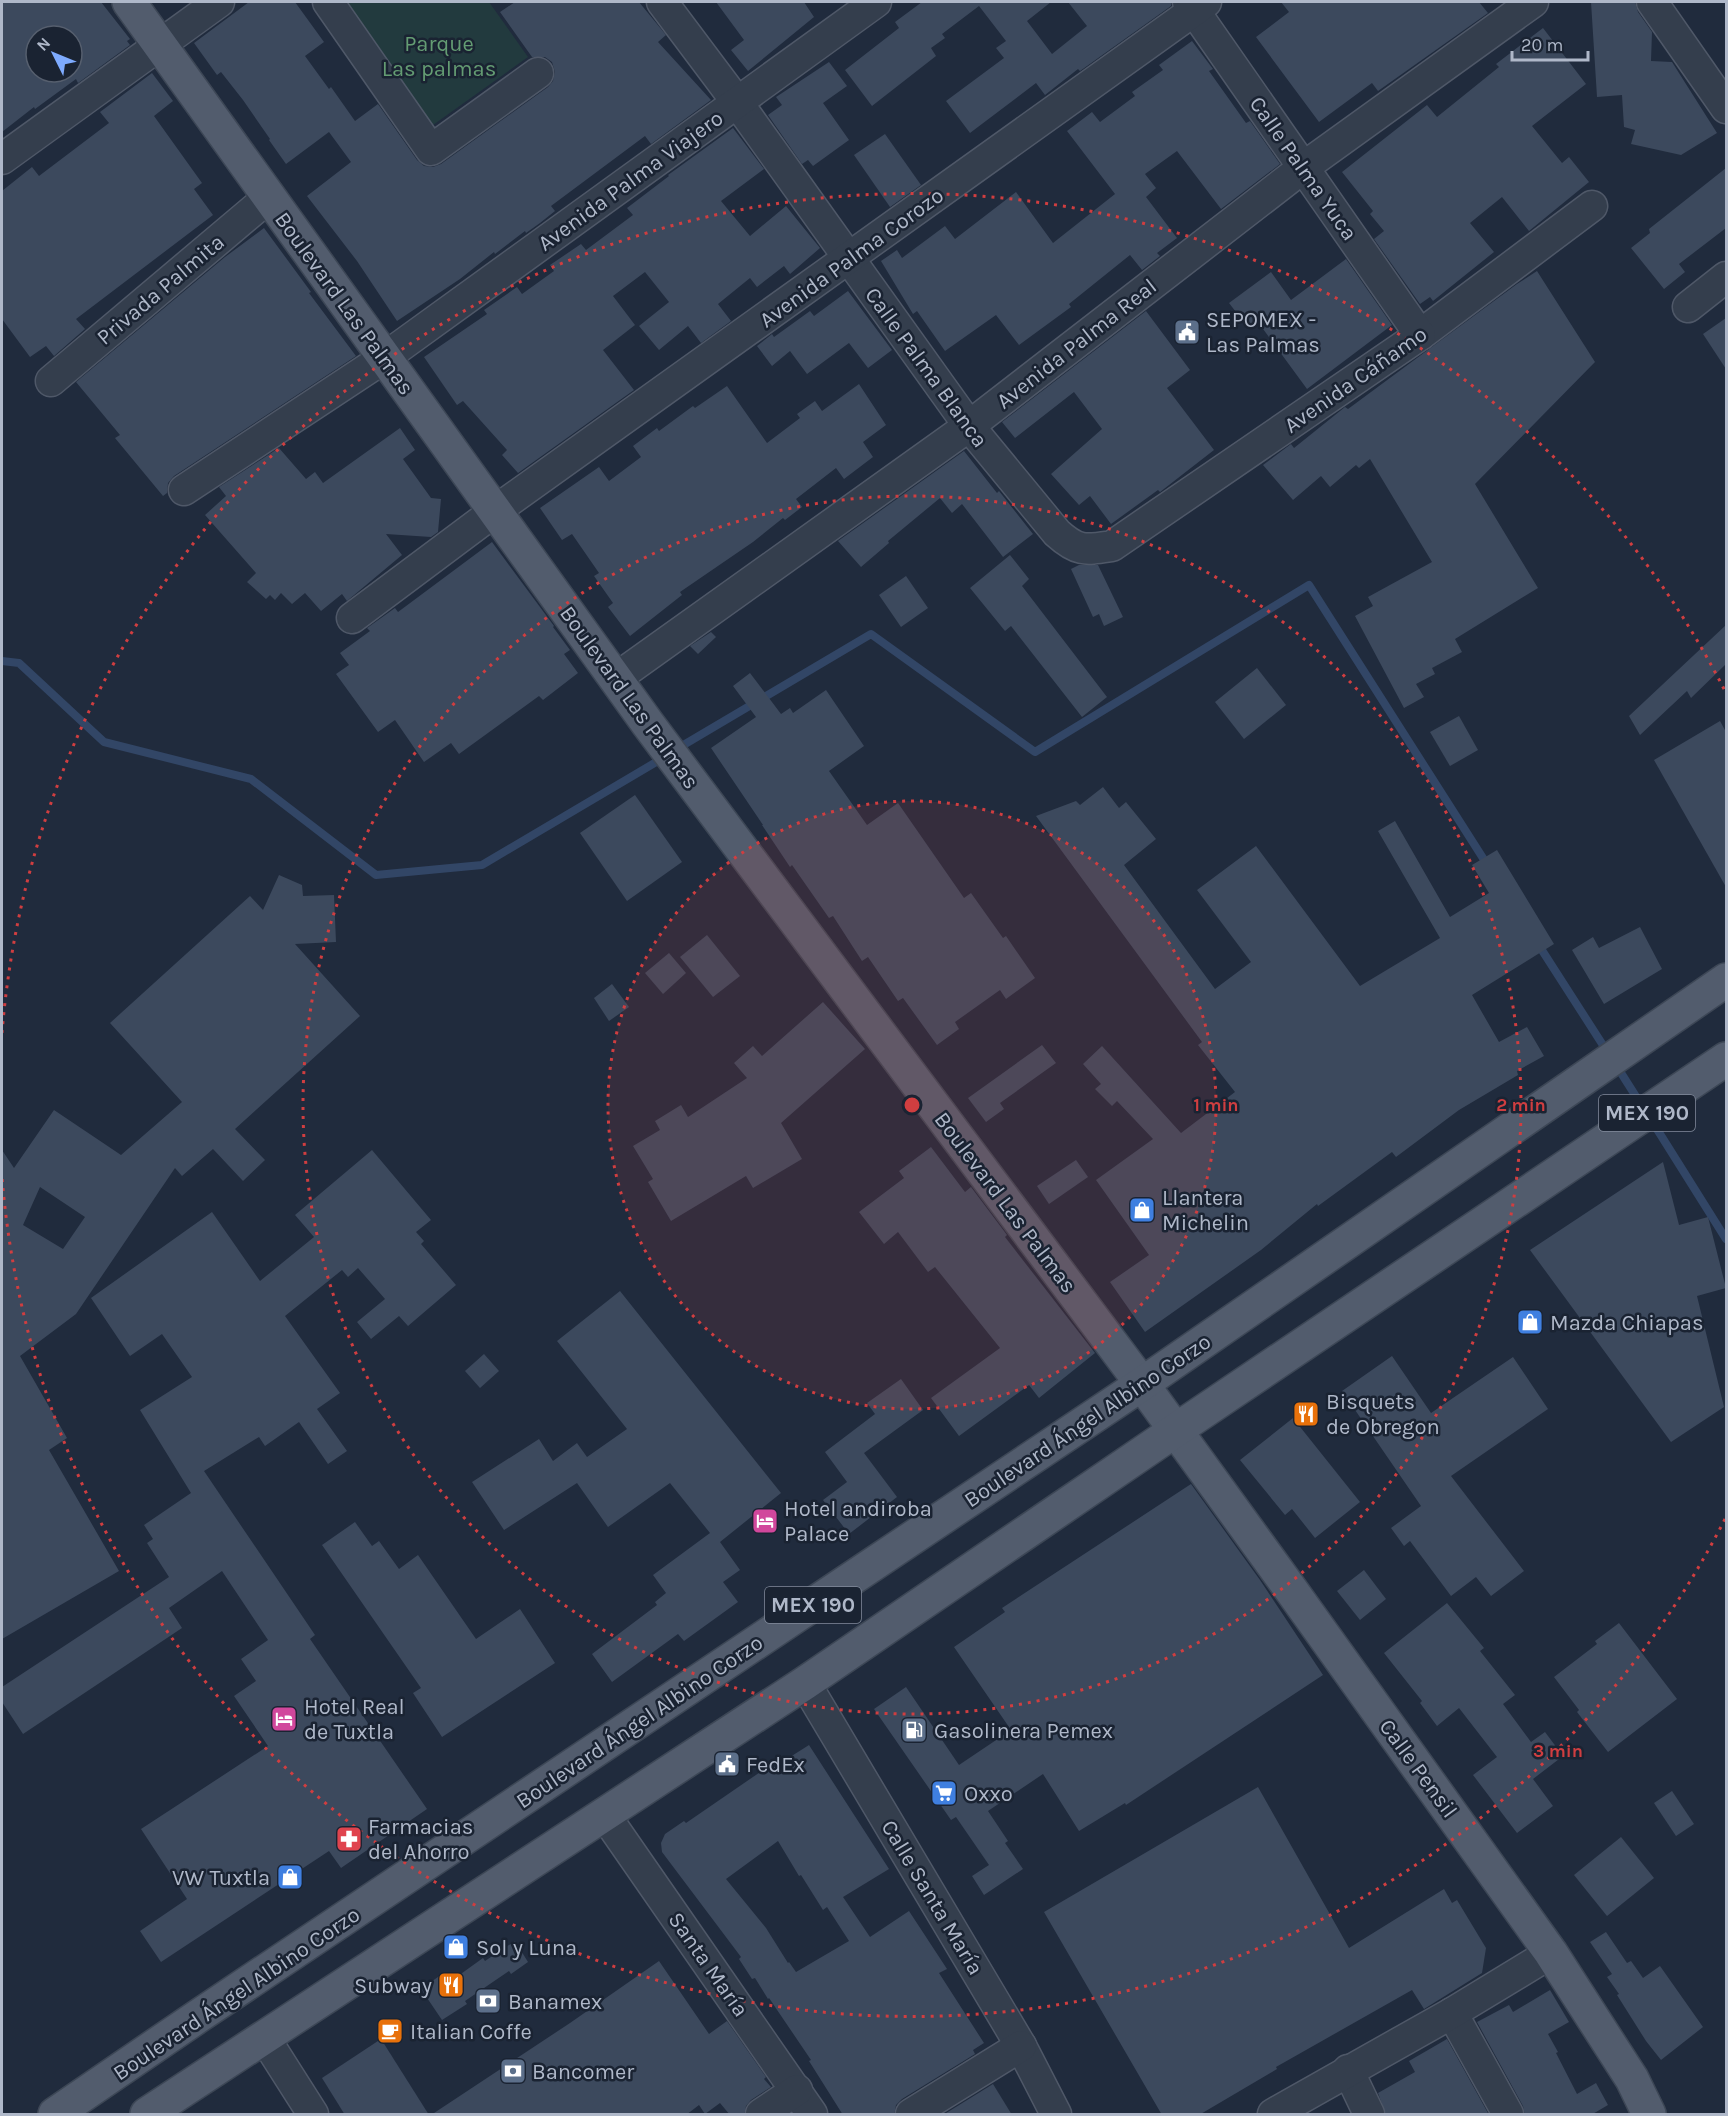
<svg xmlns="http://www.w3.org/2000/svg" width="1728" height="2116" font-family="Karla,sans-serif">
<rect width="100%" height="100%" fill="#202b3d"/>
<path fill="#223a3e" d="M335 2H489L528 57 426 130Z"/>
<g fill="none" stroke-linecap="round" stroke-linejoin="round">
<g stroke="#324666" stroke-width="8">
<path d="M2 661 19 663 104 742 251 779 376 875 482 865 663 758"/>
<path d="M675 750 871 634 1035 752 1309 585 1488 866"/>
<path d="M1538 944 1608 1053"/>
<path d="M1616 1065 1642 1106"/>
<path d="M1650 1118 1726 1239"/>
</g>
</g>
<g fill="#3c495d" fill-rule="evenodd">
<path d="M2 2H101L130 39 127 41 130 45 78 83 76 79 35 109 34 107 2 132ZM36 36H72V72H36Z"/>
<path d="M249 2H295L324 42 305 56 329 89 331 87 355 121 378 104 417 160 424 166 433 167 441 164 548 87 553 81 555 72 552 62 545 57H532L500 12 515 2H639L666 35 658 42 711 100 651 144 645 136 551 206 555 211 540 223 526 233 525 231 495 254 494 252 460 279 397 321 357 261 307 196 351 162 329 132 286 164 269 140 270 139 243 100 221 72 217 75 194 43Z"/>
<path d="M716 2H804L814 17 748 71 731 50 744 40Z"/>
<path d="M922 2H1051L1027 21 1052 54 1087 26 1068 2H1171V6L1080 71 1078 69 1045 95 1036 83 970 133 946 101 1004 58 996 48 1006 41 979 6 942 34 945 38 931 48 936 56 872 106 845 70 899 28 895 22Z"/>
<path d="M1281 2H1479L1488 13 1378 91 1372 83 1319 122 1256 37 1289 12Z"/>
<path d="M1591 2H1635L1638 12 1652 32 1651 61 1672 62 1717 133 1681 155 1631 144 1635 130 1624 127 1622 95 1597 97Z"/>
<path d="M1543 28 1586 84 1532 126 1562 163 1569 157 1589 182 1529 231 1502 197 1470 223 1494 252 1433 301 1430 297 1420 304 1374 239 1384 231 1370 214 1373 211 1342 172 1427 105 1437 117 1499 67 1496 64Z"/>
<path d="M1192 41 1213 69 1209 71 1246 123 1250 121 1280 164 1221 209 1177 151 1145 174 1156 188 1146 197 1177 238 1157 253 1160 256 1142 270 1130 255 1069 304 1071 307 1019 345 996 315 945 351 917 311 913 314 881 261 897 250 902 258 945 226 955 239 1016 192 1053 243 1115 194 1067 131 1092 112 1100 122 1135 96 1132 92 1163 70 1159 65Z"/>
<path d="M829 62 847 86 823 103 849 140 813 166 808 160 802 164 768 115 782 105 776 97Z"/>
<path d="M152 73 173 101 154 116 202 183 194 189 213 215 76 319 85 329 54 356 46 346 30 357 2 319V191L32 167 39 176 109 123 100 112Z"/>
<path d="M733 128 764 169 721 201 750 236 786 206 820 248 790 274 784 266 757 287 750 278 718 304 731 321 701 343 688 326 659 350 639 326 669 302 645 272 613 296 635 325 603 350 634 390 518 473 502 455 507 450 463 401 457 405 424 357 487 314 484 310 517 287 522 294 554 271 550 265 581 244 586 250 633 215 627 208 669 176 668 175Z"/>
<path d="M885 134 921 185 890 207 854 155Z"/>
<path d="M1726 168V228L1679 264 1685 272 1664 289 1631 248 1650 233 1649 229Z"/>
<path d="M264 228 311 292 309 293 356 356 174 476 168 483 167 493 163 496 115 438 120 435 76 382 225 257Z"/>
<path d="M1346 259 1392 325 1307 389 1258 322 1249 329 1229 303 1271 272 1291 300Z"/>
<path d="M1537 271 1595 362 1475 484 1538 588 1455 639 1462 652 1432 668 1435 674 1416 684 1424 697 1404 708 1355 616 1373 606 1368 597 1432 562 1370 459 1359 468 1356 465 1330 487 1321 476 1293 500 1263 465 1291 444 1294 448 1345 407 1348 409 1517 284Z"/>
<path d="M848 291 892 350 868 368 849 343 807 374 790 351 772 366 757 346 772 334 774 337 810 311 814 316Z"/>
<path d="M1146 311 1190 370 1167 388 1214 450 1160 492 1158 490 1111 524 1090 496 1079 505 1051 474 1102 429 1074 392 1015 438 1002 422Z"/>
<path d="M1726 318V369L1703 334Z"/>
<path d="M859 384 886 425 863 442 873 457 844 479 836 468 796 499 802 507 785 520 783 518 753 542 680 592 682 595 630 636 608 607 613 603 594 576 599 573 572 534 562 540 540 508 599 467 609 481 641 457 633 446 657 428 659 431 693 406 695 408 727 386 767 443 800 418 797 414 815 401 822 411Z"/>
<path d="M400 428 415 450 403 459 431 498 441 499 438 532 431 537 386 534 402 555 347 601 342 594 321 611 305 593 292 604 281 593 275 600 270 595 266 599 247 582 256 573 205 515 226 496 219 487 279 448 306 479 315 472 323 483Z"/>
<path d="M964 451 997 493 999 491 1033 534 1003 557 962 504 952 513 940 498 888 541 889 543 861 567 838 541Z"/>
<path d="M492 542 554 626 553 627 570 650 564 654 578 673 543 700 539 696 459 754 451 743 424 762 395 720 378 732 336 674 349 665 340 653 370 631 367 628 395 608 398 612Z"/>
<path d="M1010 555 1029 579 1022 586 1107 697 1082 717 1011 626 1005 631 970 588Z"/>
<path d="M1079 565H1098L1123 617 1104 626 1099 614 1093 617 1071 569Z"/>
<path d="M906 576 928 608 901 627 879 595Z"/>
<path d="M1726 625V664L1691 698 1687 691 1640 735 1629 716Z"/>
<path d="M711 632 716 637 698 654 690 646Z"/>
<path d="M1257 668 1286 705 1244 739 1215 702Z"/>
<path d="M750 673 781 714 790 708 793 713 826 690 864 746 829 771 867 825 898 803 964 898 971 893 1003 938 1006 936 1035 978 1006 999 1000 990 955 1022 959 1029 937 1045 903 998 898 1001 868 957 862 961 833 916 829 918 792 865 790 867 762 825H763L711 748 756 717 733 686Z"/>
<path d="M1459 716 1478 750 1450 766 1430 732Z"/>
<path d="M1720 721 1726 732V887L1654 760Z"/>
<path d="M1103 787 1119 808 1126 802 1156 839 1124 865 1215 989 1251 962 1197 890 1256 846 1360 986 1440 938 1378 831 1395 821 1450 917 1489 893 1472 865 1497 850 1554 944 1472 995 1499 1042 1527 1027 1544 1056 1517 1071 1518 1075 1459 1110 1396 1157 1392 1152 1318 1206 1317 1204 1261 1250 1145 1332 1110 1282 1149 1255 1096 1180 1153 1139 1117 1101 1112 1106 1095 1089 1101 1084 1083 1064 1102 1046 1181 1133 1235 1092 1198 1045 1202 1042 1036 816 1076 801 1080 805Z"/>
<path d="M635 795 682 862 627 901 580 833Z"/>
<path d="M279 875 302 885 303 896 334 895 336 942 295 944 360 1016 235 1129 265 1160 243 1181 213 1149 182 1176 175 1168 76 1314 20 1356 67 1438 49 1450 119 1571 2 1639V1150L14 1168 54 1110 121 1155 182 1102 110 1023 250 896 263 910ZM40 1187 85 1217 63 1249 23 1225Z"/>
<path d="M1640 927 1662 969 1604 1004 1572 950 1593 937 1599 948Z"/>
<path d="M707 935 740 976 713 997 680 957Z"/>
<path d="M669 953 686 973 663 994 645 973Z"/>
<path d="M612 984 629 1007 609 1021 594 998Z"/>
<path d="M823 1002 865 1049 781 1123 802 1159 753 1188 746 1176 671 1221 648 1182 653 1179 633 1146 660 1130 655 1121 681 1105 688 1117 747 1078 734 1063 753 1046 762 1056Z"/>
<path d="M1042 1045 1056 1063 1000 1103 1004 1109 986 1122 968 1098Z"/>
<path d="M931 1147 965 1192 971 1187 1007 1235 1005 1237 1095 1353 1039 1398 1029 1385 959 1436 931 1398 1000 1348 935 1267 928 1272 898 1232 884 1244 859 1212 904 1178 899 1171Z"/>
<path d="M372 1150 431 1220 416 1232 424 1241 421 1244 456 1285 408 1326 399 1316 371 1339 357 1322 385 1299 358 1268 348 1277 342 1270 285 1316 340 1393 317 1409 347 1451 328 1464 299 1422 265 1446 259 1437 204 1471 315 1635 310 1639 427 1809 341 1868 329 1851 161 1962 140 1931 187 1899 141 1829 268 1746 234 1696 256 1681 241 1659 268 1640 222 1571 169 1608 182 1628 23 1734 2 1702V1687L169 1577 147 1543 153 1539 144 1525 191 1493 140 1410 192 1377 162 1334 130 1356 91 1298 212 1212 260 1281 314 1237 295 1215Z"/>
<path d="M1076 1160 1088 1177 1049 1204 1037 1186Z"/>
<path d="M1663 1162 1679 1225 1708 1217 1726 1288 1697 1296 1724 1407 1671 1442 1530 1250Z"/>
<path d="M620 1291 781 1493 720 1542 740 1570 723 1582 738 1602 684 1641 678 1634 612 1682 592 1654 657 1605 655 1602 666 1593 653 1575 710 1533 670 1483 608 1527 577 1483 504 1530 472 1482 539 1439 553 1461 577 1443 587 1457 627 1429 557 1341Z"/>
<path d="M484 1354 499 1371 480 1388 465 1371Z"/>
<path d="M1392 1356 1431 1413 1513 1357 1548 1409 1451 1476 1524 1571 1491 1596 1476 1577 1451 1596 1410 1541 1404 1546 1391 1528 1421 1506 1342 1391Z"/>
<path d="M901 1379 923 1410 864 1453 897 1497 849 1534 823 1500 847 1482 825 1452 875 1414 867 1403Z"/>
<path d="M1293 1418 1360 1502 1315 1538 1292 1509 1285 1515 1240 1460Z"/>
<path d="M1191 1484 1260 1580 1323 1675 1126 1805 1125 1803 1079 1831 1043 1774 988 1811 1008 1841 1005 1843 1023 1869 984 1895 972 1876 989 1865 956 1817 951 1820 874 1709 906 1687 959 1765 1011 1730 954 1647 1005 1612 1002 1608Z"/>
<path d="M355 1522 372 1546 379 1541 399 1569 418 1555 476 1639 520 1609 555 1663 442 1737 413 1693 421 1688 322 1545Z"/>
<path d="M1364 1570 1386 1599 1360 1620 1337 1591Z"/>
<path d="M1447 1603 1484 1648 1480 1651 1515 1695 1503 1704 1531 1742 1545 1732 1563 1756 1533 1779 1553 1806 1517 1833 1473 1775 1497 1757 1459 1708 1437 1726 1420 1703 1422 1701 1384 1653Z"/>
<path d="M1619 1623 1677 1699 1608 1752 1577 1712 1579 1710 1554 1677 1597 1644 1595 1641Z"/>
<path d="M809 1745 889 1869 843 1897 870 1937 909 1911 947 1969 939 1973 984 2043 973 2050 975 2054 902 2099 896 2105 894 2115H843L809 2061 811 2060 769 1998 768 1999 755 1978 752 1979 739 1959 741 1957 662 1852 661 1843 665 1834 684 1821 686 1823 766 1768 768 1771ZM778 1841 799 1876 801 1875 823 1910 827 1907 849 1941 796 1972 789 1962 788 1963 766 1928 726 1879Z"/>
<path d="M1258 1787 1349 1948 1444 1889 1452 1903 1457 1900 1486 1948 1482 1973 1424 2009 1412 1990 1276 2067 1277 2069 1199 2115H1162L1044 1912Z"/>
<path d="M1672 1791 1694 1824 1676 1836 1654 1803Z"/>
<path d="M1621 1837 1654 1878 1607 1916 1574 1875Z"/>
<path d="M1606 1932 1627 1963 1631 1961 1643 1978 1660 1966 1703 2027 1661 2060 1646 2041 1617 1995 1619 1994 1607 1977 1612 1974 1590 1942Z"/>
<path d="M515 1941 528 1962 511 1974 509 1971 465 2001 467 2004 442 2020 421 1989 445 1972 451 1981 483 1958 485 1961Z"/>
<path d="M659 1961 709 2034 727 2021 766 2077 764 2079 771 2087 751 2100 746 2106 744 2115H730L720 2103 705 2114 699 2105 686 2115H431L570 2023Z"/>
<path d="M1550 1990 1569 2022 1548 2034 1558 2052 1556 2053 1577 2094 1596 2083 1608 2105 1591 2115H1525L1523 2106 1477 2022 1509 2005 1513 2012Z"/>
<path d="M381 2039 429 2115H345L322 2078Z"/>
<path d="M1447 2039 1489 2115H1386L1378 2093 1415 2072 1409 2061Z"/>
<path d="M993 2084 1012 2115H943Z"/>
</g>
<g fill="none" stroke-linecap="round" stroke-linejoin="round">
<defs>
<g id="minor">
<path d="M328 2 431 150 538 73"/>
<path d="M662 2 737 102 969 426 1057 533C1078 552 1085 550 1112 546L1420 335 1592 206"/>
<path d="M1188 2 1420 335"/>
<path d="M1652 2 1726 108"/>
<path d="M2 159 219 2"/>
<path d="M1688 307 1726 277"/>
<path d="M51 381 269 197"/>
<path d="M184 490 384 358 876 2"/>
<path d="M352 618 495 511 1206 2"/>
<path d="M615 679 969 426 1304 167 1533 2"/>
<path d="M805 1683 1021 2046 1056 2114"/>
<path d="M604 1814 812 2114"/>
<path d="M1452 2013 1508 2114"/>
<path d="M264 2037 313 2114"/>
<path d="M1348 2070 1369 2114"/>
<path d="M761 2114 797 2090"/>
<path d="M911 2114 1021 2046"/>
<path d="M1273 2114 1452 2013 1551 1953"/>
</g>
<g id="major">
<path d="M129 2 648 724 1142 1384 1289 1587 1551 1953 1632 2079 1649 2114"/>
<path d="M55 2114 197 2017 1142 1384 1726 980"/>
<path d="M147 2114 805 1683 1176 1430 1726 1059"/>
</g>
</defs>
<use href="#minor" stroke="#4f5868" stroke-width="33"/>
<use href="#major" stroke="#3d4756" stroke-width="36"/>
<use href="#minor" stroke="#343e4d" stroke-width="30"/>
<use href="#major" stroke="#525c6d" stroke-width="33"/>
</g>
<circle cx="912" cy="1105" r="304" fill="#d03e40" fill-opacity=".12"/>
<g fill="none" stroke="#d03e40" stroke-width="3" stroke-dasharray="3 6">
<circle cx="912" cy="1105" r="304"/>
<circle cx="912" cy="1105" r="609"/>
<path d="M1725 1519A913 913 0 0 1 2 1177M2 1033A913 913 0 0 1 1725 691"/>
</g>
<defs>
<symbol id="civic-square" viewBox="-11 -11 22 22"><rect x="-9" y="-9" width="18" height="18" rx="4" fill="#5c6f8a" stroke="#1a2332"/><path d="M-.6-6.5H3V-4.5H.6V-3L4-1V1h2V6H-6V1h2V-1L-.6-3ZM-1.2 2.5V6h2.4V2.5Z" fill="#fff"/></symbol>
<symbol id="shop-square" viewBox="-11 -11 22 22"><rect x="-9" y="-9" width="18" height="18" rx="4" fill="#3f7fe0" stroke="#1a2332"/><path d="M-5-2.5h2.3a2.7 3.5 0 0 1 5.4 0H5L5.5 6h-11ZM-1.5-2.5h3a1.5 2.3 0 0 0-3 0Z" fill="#fff"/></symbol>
<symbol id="restaurant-square" viewBox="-11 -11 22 22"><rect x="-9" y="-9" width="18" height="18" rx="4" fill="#e8710a" stroke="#1a2332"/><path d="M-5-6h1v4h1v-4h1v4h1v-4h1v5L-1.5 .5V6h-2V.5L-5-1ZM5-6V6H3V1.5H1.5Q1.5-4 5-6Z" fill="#fff"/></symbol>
<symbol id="hotel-square" viewBox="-11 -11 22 22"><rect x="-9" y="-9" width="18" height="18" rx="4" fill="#d1479c" stroke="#1a2332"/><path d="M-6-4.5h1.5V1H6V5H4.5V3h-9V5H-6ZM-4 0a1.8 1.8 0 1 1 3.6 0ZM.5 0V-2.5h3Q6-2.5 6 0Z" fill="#fff"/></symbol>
<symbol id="fuel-square" viewBox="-11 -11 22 22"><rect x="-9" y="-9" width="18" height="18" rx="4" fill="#5c6f8a" stroke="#1a2332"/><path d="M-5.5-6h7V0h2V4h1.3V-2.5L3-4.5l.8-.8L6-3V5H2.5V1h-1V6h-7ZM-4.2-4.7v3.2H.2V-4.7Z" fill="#fff"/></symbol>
<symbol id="supermarket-square" viewBox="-11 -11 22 22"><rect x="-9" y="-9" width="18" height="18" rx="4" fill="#3f7fe0" stroke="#1a2332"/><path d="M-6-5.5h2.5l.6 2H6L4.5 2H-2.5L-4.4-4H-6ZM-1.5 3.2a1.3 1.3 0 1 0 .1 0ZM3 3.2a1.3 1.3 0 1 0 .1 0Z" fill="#fff"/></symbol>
<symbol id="pharmacy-square" viewBox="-11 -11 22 22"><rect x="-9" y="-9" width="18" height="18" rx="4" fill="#e0444e" stroke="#1a2332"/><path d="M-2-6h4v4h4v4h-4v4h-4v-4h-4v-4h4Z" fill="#fff"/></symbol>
<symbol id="bank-square" viewBox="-11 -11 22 22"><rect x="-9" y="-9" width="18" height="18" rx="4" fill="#5c6f8a" stroke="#1a2332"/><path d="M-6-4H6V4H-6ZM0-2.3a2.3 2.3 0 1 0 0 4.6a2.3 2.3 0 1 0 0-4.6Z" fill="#fff"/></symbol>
<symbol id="cafe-square" viewBox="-11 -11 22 22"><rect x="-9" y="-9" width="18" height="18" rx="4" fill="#e8710a" stroke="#1a2332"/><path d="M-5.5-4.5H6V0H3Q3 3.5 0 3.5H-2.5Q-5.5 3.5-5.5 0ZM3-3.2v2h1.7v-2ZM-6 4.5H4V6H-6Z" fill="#fff"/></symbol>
</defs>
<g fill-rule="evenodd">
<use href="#civic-square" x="1172" y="317" width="30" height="30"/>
<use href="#shop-square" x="1127" y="1195" width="30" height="30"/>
<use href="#shop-square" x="1515" y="1307" width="30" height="30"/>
<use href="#restaurant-square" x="1291" y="1399" width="30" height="30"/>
<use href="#hotel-square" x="750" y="1506" width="30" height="30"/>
<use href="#hotel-square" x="269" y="1704" width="30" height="30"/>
<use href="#fuel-square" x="899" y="1715" width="30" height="30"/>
<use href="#civic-square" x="712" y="1749" width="30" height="30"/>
<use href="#supermarket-square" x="929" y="1778" width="30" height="30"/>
<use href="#pharmacy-square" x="334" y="1824" width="30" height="30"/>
<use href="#shop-square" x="275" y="1862" width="30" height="30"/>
<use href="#shop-square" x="441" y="1932" width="30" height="30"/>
<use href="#restaurant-square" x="436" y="1970" width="30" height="30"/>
<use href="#bank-square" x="473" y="1986" width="30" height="30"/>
<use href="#cafe-square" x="375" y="2016" width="30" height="30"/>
<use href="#bank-square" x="498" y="2056" width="30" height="30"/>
</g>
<g text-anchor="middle" stroke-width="5" stroke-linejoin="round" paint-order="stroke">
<g fill="#1a2332" stroke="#828b9c" stroke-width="1.5">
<rect x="1599" y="1095" width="96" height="36" rx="4.5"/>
<rect x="765" y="1587" width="96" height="36" rx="4.5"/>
</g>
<g font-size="21" font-weight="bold" fill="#afb8c9">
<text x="1647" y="1120">MEX 190</text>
<text x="813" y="1612">MEX 190</text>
</g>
<g font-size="22" fill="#649c73" stroke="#1a2332">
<text x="439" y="51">Parque<tspan x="439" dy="25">Las palmas</tspan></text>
</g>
<g font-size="22" fill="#afb8c9" stroke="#1a2332">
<text transform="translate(1304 168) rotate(55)" y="8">Calle Palma Yuca</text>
<text transform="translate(630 180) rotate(-36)" y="8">Avenida Palma Viajero</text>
<text transform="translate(851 257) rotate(-36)" y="8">Avenida Palma Corozo</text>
<text transform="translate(160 289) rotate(-40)" y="8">Privada Palmita</text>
<text transform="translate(345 303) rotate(54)" y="8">Boulevard Las Palmas</text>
<text transform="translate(1076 343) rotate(-38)" y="8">Avenida Palma Real</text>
<text transform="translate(927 367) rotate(54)" y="8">Calle Palma Blanca</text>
<text transform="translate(1355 379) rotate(-35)" y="8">Avenida Cáñamo</text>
<text transform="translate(630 697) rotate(54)" y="8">Boulevard Las Palmas</text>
<text transform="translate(1006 1202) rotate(53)" y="8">Boulevard Las Palmas</text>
<text transform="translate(1087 1420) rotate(-34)" y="8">Boulevard Ángel Albino Corzo</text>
<text transform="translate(639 1721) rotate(-34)" y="8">Boulevard Ángel Albino Corzo</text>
<text transform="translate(1419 1768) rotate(54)" y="8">Calle Pensil</text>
<text transform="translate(933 1897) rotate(59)" y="8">Calle Santa María</text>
<text transform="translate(709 1964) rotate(55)" y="8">Santa María</text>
<text transform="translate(236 1993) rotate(-34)" y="8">Boulevard Ángel Albino Corzo</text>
</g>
<g font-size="22" fill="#afb8c9" stroke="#1a2332" text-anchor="start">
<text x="1206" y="327">SEPOMEX -<tspan x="1206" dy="25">Las Palmas</tspan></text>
<text x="1162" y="1205">Llantera<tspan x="1162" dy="25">Michelin</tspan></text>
<text x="1550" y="1330">Mazda Chiapas</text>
<text x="1326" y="1409">Bisquets<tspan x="1326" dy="25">de Obregon</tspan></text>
<text x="784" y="1516">Hotel andiroba<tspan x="784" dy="25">Palace</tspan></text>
<text x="304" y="1714">Hotel Real<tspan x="304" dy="25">de Tuxtla</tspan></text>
<text x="934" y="1738">Gasolinera Pemex</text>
<text x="746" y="1772">FedEx</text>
<text x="964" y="1801">Oxxo</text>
<text x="368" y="1834">Farmacias<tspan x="368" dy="25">del Ahorro</tspan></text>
<text x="270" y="1885" text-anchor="end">VW Tuxtla</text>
<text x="476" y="1955">Sol y Luna</text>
<text x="432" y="1993" text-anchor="end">Subway</text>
<text x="508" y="2009">Banamex</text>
<text x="410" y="2039">Italian Coffe</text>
<text x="532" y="2079">Bancomer</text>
</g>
</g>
<circle cx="912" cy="1105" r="9" fill="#d03e40" stroke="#1a2332" stroke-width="3"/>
<g font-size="18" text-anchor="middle" font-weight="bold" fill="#d03e40" stroke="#1a2332" stroke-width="5" stroke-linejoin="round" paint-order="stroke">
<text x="1216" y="1111">1 min</text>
<text x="1521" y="1111">2 min</text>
<text x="1558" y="1757">3 min</text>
</g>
<rect width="1728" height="2116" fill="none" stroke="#afb8c9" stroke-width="6"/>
<g transform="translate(54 54) rotate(313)"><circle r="28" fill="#1a2332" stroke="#565f6e" stroke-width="1.5"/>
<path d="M0-4.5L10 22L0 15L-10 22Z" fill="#7eabff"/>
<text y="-9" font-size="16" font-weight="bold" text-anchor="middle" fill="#afb8c9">N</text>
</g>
<path d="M1512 51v9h76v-9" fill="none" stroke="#afb8c9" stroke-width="3"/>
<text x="1521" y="51" font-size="18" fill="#afb8c9" stroke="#1a2332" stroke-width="4.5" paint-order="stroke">20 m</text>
</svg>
